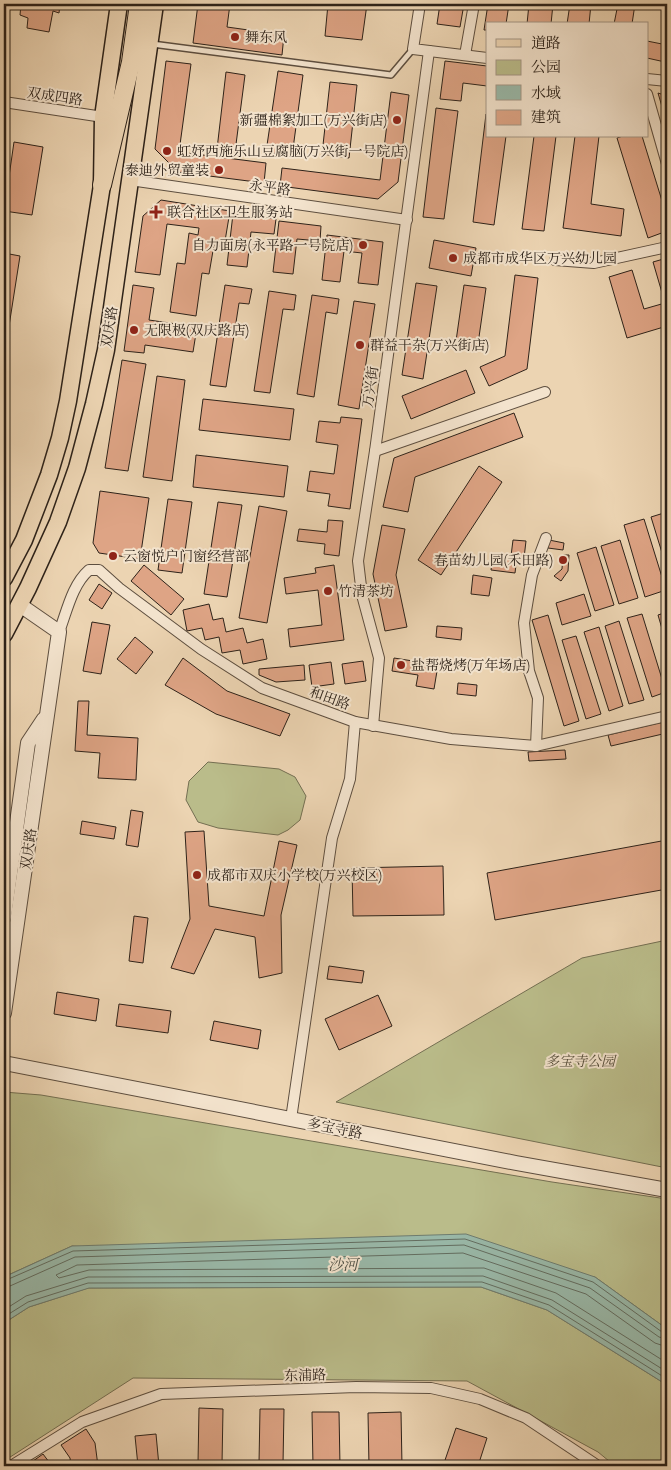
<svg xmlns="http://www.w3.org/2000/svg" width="671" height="1470" font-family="'IM FELL English','Noto Serif SC',serif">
<rect width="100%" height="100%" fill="#ecd4b2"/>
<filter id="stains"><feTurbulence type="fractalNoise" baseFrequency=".004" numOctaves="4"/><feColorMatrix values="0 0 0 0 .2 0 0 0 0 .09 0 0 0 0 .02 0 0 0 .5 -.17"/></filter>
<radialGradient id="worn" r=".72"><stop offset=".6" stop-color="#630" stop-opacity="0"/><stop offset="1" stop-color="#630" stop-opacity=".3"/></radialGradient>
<g fill="#babc8a" stroke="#746f52">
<path d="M208 762 279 769 295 777 306 796 300 820 288 830 278 835 218 828 198 822 186 800 189 781Z"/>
<path d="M667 940V1168L336 1102 582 958Z"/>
<path d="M4 1092 41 1095 552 1182 667 1199V1329L595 1277 72 1246 4 1277Z"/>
<path d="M481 1287 547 1310 667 1385V1466H615L598 1452 467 1381 133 1378 4 1461V1323L29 1307 88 1288Z"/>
</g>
<path fill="#99b8a8" stroke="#6e7c6f" d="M466 1234 595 1277 667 1329V1385L547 1310 481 1287 89 1288 29 1307 4 1323V1277L72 1246Z"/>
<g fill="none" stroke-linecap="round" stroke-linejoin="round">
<g stroke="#636d60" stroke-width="1">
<path d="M4 1281 73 1251 465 1239 593 1282 662 1332 667 1333"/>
<path d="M4 1287 10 1286 75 1257 464 1245 590 1288 659 1337 667 1339"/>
<path d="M4 1310 26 1296 88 1277 483 1276 552 1300 667 1372"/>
<path d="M4 1317 28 1302 88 1283 482 1282 549 1305 667 1379"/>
<path d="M667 1347 655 1343 586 1294 463 1253 77 1265 56 1275 59 1278 89 1270 484 1268 556 1293 667 1363"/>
</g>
</g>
<g fill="#dea485" stroke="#2d2219">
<path d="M21 4H60L59 13 53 11 49 32 27 28 28 18 20 15Z"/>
<path d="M198 4H230L227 27 284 35 282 55 193 43Z"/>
<path d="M328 4H367L362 40 325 36Z"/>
<path d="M440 4H464L460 27 437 24Z"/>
<path d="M488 4H509L506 24H487V30H484Z"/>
<path d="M529 4H553L551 24H527Z"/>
<path d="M570 4H591L589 24H567Z"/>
<path d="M618 4H635L632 24H614Z"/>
<path d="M647 41 667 45 665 62 647 58Z"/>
<path d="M166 61 191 64 179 152 266 163 264 183 178 172 155 149Z"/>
<path d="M445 61 487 66V86L463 83 461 101 440 99Z"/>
<path d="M278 71 303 75 292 156 266 152Z"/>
<path d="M226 72 245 75 235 152 217 149Z"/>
<path d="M330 82 357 85 349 158 322 154Z"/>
<path d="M391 92 409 95 398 182 378 199 280 186 282 168 380 180Z"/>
<path d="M658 93 667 96V124Z"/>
<path d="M436 108 458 111 444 219 423 217Z"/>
<path d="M486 114 487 136H506L494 225 473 222Z"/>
<path d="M534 136H556L544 231 522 229Z"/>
<path d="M575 136H599L591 204 624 209 621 236 563 228Z"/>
<path d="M623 136H642L667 217V231L648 238 617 138Z"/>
<path d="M14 142 43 147 32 215 4 211Z"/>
<path d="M161 200 230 211 224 247 214 245 209 274 202 273 196 316 170 312 177 263 185 264 189 233 198 235 199 228 167 224 160 275 135 272 143 216Z"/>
<path d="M233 214 276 219 274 234 251 232 247 267 227 265Z"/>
<path d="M279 221 321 226 320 241 297 239 293 274 273 272Z"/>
<path d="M327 235 383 242 378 285 358 283 362 253 344 251 340 282 322 280Z"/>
<path d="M434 240 476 248 471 276 429 268Z"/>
<path d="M4 253 20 256 4 358Z"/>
<path d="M667 258V326L627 338 609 277 632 270 644 309 665 303 653 262Z"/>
<path d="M515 275 538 278 527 369 489 386 480 367 505 356Z"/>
<path d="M416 283 437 286 423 379 402 375Z"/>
<path d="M133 285 154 288 149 320 197 327 193 352 145 345 144 353 124 351Z"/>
<path d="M225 285 252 289 249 304 239 303 226 387 210 385Z"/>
<path d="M464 285 486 288 477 351 455 348Z"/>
<path d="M269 291 296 295 294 310 283 309 270 393 254 391Z"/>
<path d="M312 295 339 299 337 314 326 312 314 397 297 394Z"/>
<path d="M354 301 375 304 359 409 338 405Z"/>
<path d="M122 360 146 364 128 471 105 468Z"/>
<path d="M466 370 475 393 411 419 402 396Z"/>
<path d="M157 376 185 380 172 481 143 477Z"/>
<path d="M203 399 294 409 290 440 199 430Z"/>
<path d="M514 413 523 437 415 477 408 512 383 507 394 458Z"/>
<path d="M341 417 362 419 350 509 328 506 330 494 307 491 310 471 334 474 338 445 316 442 319 421 340 423Z"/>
<path d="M196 455 288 466 284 497 193 487Z"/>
<path d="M479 466 502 482 441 575 418 560Z"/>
<path d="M100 491 149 498 140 559 99 553 93 543Z"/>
<path d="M168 499 192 502 182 573 158 570Z"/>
<path d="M218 502 242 505 227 597 204 594Z"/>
<path d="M259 506 287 511 267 623 239 618Z"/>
<path d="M667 512V569L651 517Z"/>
<path d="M644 519 666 590 645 597 624 525Z"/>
<path d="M328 520 343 521 339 556 324 554 325 544 297 541 299 529 327 532Z"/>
<path d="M382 525 405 529 396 575 407 627 385 631 373 574Z"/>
<path d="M513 540 526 541 524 558 517 557 515 573 491 570 493 554 511 556Z"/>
<path d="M549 540 564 543 563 550 548 548Z"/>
<path d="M620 540 638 598 619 604 601 546Z"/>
<path d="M596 547 614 605 595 611 577 553Z"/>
<path d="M563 555H569L568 571 561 581 554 576 562 569Z"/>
<path d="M144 565 184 599 171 615 131 581Z"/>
<path d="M334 565 344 640 290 647 288 629 322 625 318 590 286 594 284 578 316 573 315 568Z"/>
<path d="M473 575 492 578 489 596 471 594Z"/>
<path d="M99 584 112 593 102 609 89 600Z"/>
<path d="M584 594 591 616 562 625 556 603Z"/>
<path d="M209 604 213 620 223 618 226 632 243 628 247 643 263 639 267 659 243 664 240 650 222 653 219 637 205 640 202 628 187 631 183 610Z"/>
<path d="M667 612V646L658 615Z"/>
<path d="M642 614 666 692 652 697 627 618Z"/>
<path d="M548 615 579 721 564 726 532 620Z"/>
<path d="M619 621 644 700 629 704 605 626Z"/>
<path d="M92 622 110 625 101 674 83 671Z"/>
<path d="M437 626 462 628 461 640 436 637Z"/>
<path d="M599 627 623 706 609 711 584 632Z"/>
<path d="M576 636 601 714 586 719 562 640Z"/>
<path d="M135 637 153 652 136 674 117 659Z"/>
<path d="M183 658 227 691 290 714 280 736 216 714 165 685Z"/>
<path d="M394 658 438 665 434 689 416 686 418 675 392 671Z"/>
<path d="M363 661 366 681 345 684 342 664Z"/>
<path d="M331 662 334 684 312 687 309 665Z"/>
<path d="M304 665 305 680 276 682 259 675V669Z"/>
<path d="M458 683 477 685 476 696 457 694Z"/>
<path d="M78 701H89L87 735 138 738 136 780 98 778 100 753 75 751Z"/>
<path d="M667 721V733L611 746 608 735Z"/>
<path d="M565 750 566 759 529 761 528 752Z"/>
<path d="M131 810 143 812 138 847 126 845Z"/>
<path d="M82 821 116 827 114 839 80 834Z"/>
<path d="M204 831 209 906 264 916 279 841 297 845 281 915 282 973 259 978 255 937 215 929 194 974 171 968 190 919 185 832Z"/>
<path d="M667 840V889L495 920 487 873Z"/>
<path d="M443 866 444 915 353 916 352 868Z"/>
<path d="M134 916 148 918 143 963 129 961Z"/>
<path d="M329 966 364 971 362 983 327 979Z"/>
<path d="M57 992 99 999 96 1021 54 1014Z"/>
<path d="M378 995 392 1026 339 1050 325 1019Z"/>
<path d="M119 1004 171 1011 168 1033 116 1026Z"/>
<path d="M214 1021 261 1030 258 1049 210 1040Z"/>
<path d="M199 1408 223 1409 222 1464 198 1463Z"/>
<path d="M260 1409H284L283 1464 259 1463Z"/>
<path d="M312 1412H339L340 1466H313Z"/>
<path d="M401 1412 402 1466H369L368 1413Z"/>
<path d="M456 1428 487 1438 478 1466H443Z"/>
<path d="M86 1429 95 1443 98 1466H71L70 1458 61 1445Z"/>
<path d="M156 1434 159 1466H138L135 1436Z"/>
<path d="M43 1454 52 1466H26Z"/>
</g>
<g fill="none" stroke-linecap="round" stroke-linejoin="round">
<defs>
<path id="service" d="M152 44 391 75 413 49"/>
<g id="minor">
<path d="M420 4 413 49 487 58"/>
<path d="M465 55 474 4"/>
<path d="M647 79 667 81"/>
<path d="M647 94 667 164"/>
<path d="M4 102 103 117"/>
<path d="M130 180 407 220"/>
<path d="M555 260 594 263 667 247"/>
<path d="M375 451 545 392"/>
<path d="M59 632C67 611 72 585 89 570H99L119 588 201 649 262 688 355 722 451 739 536 746 667 716"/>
<path d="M373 726 379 658 362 595 358 561 375 451 429 51"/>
<path d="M536 746 538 698 529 671 524 623 532 575 546 538"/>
<path d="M291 1119 332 838 350 779 355 722"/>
<path d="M11 1466 82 1422 161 1394 356 1387 431 1388 480 1399 526 1418 598 1466"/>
</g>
<g id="tertiary">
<path d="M4 917 28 743 44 719"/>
<path d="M4 1013 59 632 20 605"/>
<path d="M4 1063 516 1163 667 1190"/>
</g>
<g id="primary">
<path d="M4 578 24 540 49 475 60 438 68 401 102 185 103 117 119 4"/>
<path d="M4 634 28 588 58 522 77 468 94 404 106 350 155 4"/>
</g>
<path id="trunk" d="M102 185 131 62 139 4"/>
</defs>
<use href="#service" stroke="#5d4e3f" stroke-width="8"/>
<use href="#minor" stroke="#5d4e3f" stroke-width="12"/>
<use href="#tertiary" stroke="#5d4e3f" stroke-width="16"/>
<use href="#primary" stroke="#2d2219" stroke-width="19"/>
<use href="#trunk" stroke="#2d2219" stroke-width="20"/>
<use href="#service" stroke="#f3e3cd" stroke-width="5"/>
<use href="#minor" stroke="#f3e3cd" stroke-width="10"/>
<use href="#tertiary" stroke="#f3e3cd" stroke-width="14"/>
<use href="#primary" stroke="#ecd4b2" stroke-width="16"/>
<use href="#trunk" stroke="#ecd4b2" stroke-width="18"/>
</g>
<g fill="#8f2418" stroke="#f3e3cd" stroke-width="2">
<circle cx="235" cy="37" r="5"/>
<circle cx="397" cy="120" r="5"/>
<circle cx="167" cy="151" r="5"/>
<circle cx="219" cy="170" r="5"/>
<path d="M153.5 204.5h5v5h5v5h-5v5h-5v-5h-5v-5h5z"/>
<circle cx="363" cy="245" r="5"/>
<circle cx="453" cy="258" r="5"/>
<circle cx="134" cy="330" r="5"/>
<circle cx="360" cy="345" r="5"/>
<circle cx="113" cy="556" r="5"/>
<circle cx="563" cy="560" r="5"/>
<circle cx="328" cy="591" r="5"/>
<circle cx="401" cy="665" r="5"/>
<circle cx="197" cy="875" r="5"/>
</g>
<g text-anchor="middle" stroke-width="4" stroke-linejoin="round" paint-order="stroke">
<g font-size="14" fill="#2d2219" stroke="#f3e3cd" text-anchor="start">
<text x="245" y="42">舞东风</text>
<text x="387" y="125" text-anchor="end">新疆棉絮加工(万兴街店)</text>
<text x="177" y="156">虹妤西施乐山豆腐脑(万兴街一号院店)</text>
<text x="209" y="175" text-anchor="end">泰迪外贸童装</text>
<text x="167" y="217">联合社区卫生服务站</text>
<text x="353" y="250" text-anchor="end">自力面房(永平路一号院店)</text>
<text x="463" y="263">成都市成华区万兴幼儿园</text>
<text x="144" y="335">无限极(双庆路店)</text>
<text x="370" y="350">群益干杂(万兴街店)</text>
<text x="123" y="561">云窗悦户门窗经营部</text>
<text x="553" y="565" text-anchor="end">春苗幼儿园(禾田路)</text>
<text x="338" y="596">竹清茶坊</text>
<text x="411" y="670">盐帮烧烤(万年场店)</text>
<text x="207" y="880">成都市双庆小学校(万兴校区)</text>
</g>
<g font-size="14" fill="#2d2219" stroke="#f3e3cd">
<text transform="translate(55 96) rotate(8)" y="5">双成四路</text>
<text transform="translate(270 187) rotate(8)" y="5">永平路</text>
<text transform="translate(109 327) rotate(-81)" y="5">双庆路</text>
<text transform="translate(370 387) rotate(-82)" y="5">万兴街</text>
<text transform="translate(330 698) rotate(20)" y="5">和田路</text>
<text transform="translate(28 849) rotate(-82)" y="5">双庆路</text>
<text transform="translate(335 1128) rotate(11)" y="5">多宝寺路</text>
<text transform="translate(305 1375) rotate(-2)" y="5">东浦路</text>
</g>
<g font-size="14" font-style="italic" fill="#504835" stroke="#f3e3cd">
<text x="580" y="1066">多宝寺公园</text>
</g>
<g font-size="15" font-style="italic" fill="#4d4f44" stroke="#f3e3cd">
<text transform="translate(343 1265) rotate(-1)" y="5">沙河</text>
</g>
</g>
<rect width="671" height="1470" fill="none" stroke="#ecd4b2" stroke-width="20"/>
<rect x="5" y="5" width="661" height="1460" fill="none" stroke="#2d2219" stroke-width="2.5"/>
<rect x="10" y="10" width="651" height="1450" fill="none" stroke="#2d2219"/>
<rect x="486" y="22" width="162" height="115" fill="#f3e3cd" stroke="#a49685"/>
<rect x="496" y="39" width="25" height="8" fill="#ecd4b2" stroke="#a49685"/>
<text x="531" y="48" font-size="15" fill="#2d2219">道路</text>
<rect x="496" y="60" width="25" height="15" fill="#babc8a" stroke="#a49685"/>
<text x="531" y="72" font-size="15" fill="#2d2219">公园</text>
<rect x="496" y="85" width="25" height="15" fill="#99b8a8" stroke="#a49685"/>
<text x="531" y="98" font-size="15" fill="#2d2219">水域</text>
<rect x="496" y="110" width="25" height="15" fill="#dea485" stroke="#a49685"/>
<text x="531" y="122" font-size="15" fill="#2d2219">建筑</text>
<rect width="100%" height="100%" filter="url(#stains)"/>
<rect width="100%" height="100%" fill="url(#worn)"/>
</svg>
